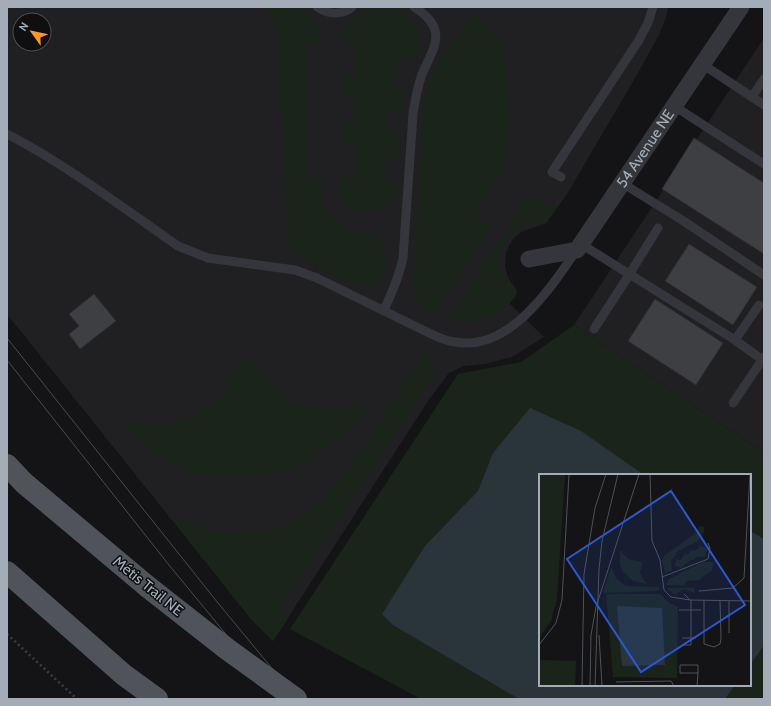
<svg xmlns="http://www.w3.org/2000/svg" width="771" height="706" font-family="Cabin,sans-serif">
<rect width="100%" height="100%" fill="#141416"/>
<g fill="#202023" fill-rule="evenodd">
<path d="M7 7H668L666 17 659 35 638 73 567 194 546 223 521 232 512 240 506 252 505 266 508 278 510 304 544 337 512 357 485 364 464 366 449 373 430 398 273 641 251 619 7 314ZM20 20H44V44H20Z"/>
<path d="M764 38V453L574 325Z"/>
</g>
<g fill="#1b241b" fill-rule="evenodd">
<path d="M264 7H301C304 11 307 13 311 17 320 24 321 32 320 43L307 44 308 177H322C322 189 322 204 330 215 336 222 346 228 355 231 361 233 367 234 372 236 384 242 389 254 386 267 376 299 343 280 324 270 315 265 303 261 296 252 292 247 290 242 288 236L278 31 271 15Z"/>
<path d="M381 7C410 8 428 30 417 58L404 54 392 88 405 92 402 111H389L387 136 401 137 400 159 386 158 384 183 398 185C397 192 395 199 389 204 379 215 355 217 345 203 340 195 339 186 339 176H357V143H344L343 124 357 123V97H343V76H356V44L343 43C344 24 362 9 381 7Z"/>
<path d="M474 14C486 24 497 35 503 50 506 58 506 70 507 80 509 113 512 148 497 179 492 190 478 197 478 209 477 218 484 222 492 225L434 315C421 308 415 299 413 284L424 107C425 101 426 95 428 89 436 61 457 38 474 14Z"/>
<path d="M532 190C543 198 545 206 560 204L546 223 540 225 539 220C508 230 493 244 503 277L508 278 516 289 517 293C511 307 490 320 474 322 466 323 457 321 449 320Z"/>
<path d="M574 325 764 453V699H421L290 629 458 374 521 362ZM540 475H750V685H540Z"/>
<path d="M426 351 436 373 279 610 289 617 273 641 251 619 175 523 184 520C194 523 205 528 215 530 227 534 243 533 255 532 315 525 340 485 370 438 389 409 407 380 426 351Z"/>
<path d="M251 358C255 365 260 372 265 378 289 406 326 414 361 406L367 410C349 428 331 446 309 459 275 479 232 483 194 473 189 471 184 468 180 466 160 456 141 444 126 427L130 420 149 425 174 422 192 416 213 403 226 390 241 362Z"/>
</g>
<g fill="#29353b">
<path d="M530 408 581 431 644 475H540V685H735L725 699H519L393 625 382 614 425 546 478 491 493 453Z"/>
<path d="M750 531 764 539V645L750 665Z"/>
</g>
<g fill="#3e3f43" stroke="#2e2e32">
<path d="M694 138 764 183V254L662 189Z"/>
<path d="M689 244 757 287 733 325 665 281Z"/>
<path d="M94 294 116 321 80 349 69 334 79 326 69 314Z"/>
<path d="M655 299 723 343 696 385 628 341Z"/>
</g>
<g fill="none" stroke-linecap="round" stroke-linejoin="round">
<path stroke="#3a3e42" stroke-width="2.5" stroke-dasharray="2 3" stroke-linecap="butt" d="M7 634 77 699"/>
<g stroke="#34363b" stroke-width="9">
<path d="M317 7C328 14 341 16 352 7"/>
<path d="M702 64 764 105"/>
<path d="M752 97 764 79"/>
<path d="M674 106 764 164"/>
<path d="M7 134C67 165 122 207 178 246L208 258 295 270 317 278 429 333C437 337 446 341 455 342 509 352 550 289 576 251"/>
<path d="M561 177 552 172 639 40 648 23 653 7"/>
<path d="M622 183 685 222 764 275"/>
<path d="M581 244 735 340 764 361"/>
<path d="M384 310C392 293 399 277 403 258L413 114C415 101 417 89 421 77 426 62 441 43 434 27 430 18 422 12 414 7"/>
<path d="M594 329 629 275 658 228"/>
<path d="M735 340 759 305"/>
<path d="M733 403 764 357"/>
</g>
<path stroke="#34363b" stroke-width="17" id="s1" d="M529 259 577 250 741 7"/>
<g stroke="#50545a" stroke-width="22">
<path d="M7 465 24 483 148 587"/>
<path d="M7 572 124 675 157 699"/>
</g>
<g stroke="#474b50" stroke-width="1">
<path d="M7 338 218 603 270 666 301 699"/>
<path d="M7 360 169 565 262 678 281 699"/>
</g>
<path stroke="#50545a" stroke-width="22" d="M148 587 227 649 296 699"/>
</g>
<g text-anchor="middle" stroke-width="3" stroke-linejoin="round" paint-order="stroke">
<g font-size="15" fill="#a4adb7" stroke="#0f0f11">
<text dy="5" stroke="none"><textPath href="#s1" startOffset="171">54 Avenue NE</textPath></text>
<text transform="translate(148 586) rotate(39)" y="5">Métis Trail NE</text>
</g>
</g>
<g transform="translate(539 474)">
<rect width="212" height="212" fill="#141416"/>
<path d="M0 0H26L18 125 12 147 0 164ZM161 52 165 53V58L159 67 136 79 137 81 132 86 133 97 126 99 123 87 125 82 154 61ZM160 71 168 75 166 83H157L154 87 153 85 142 94 136 92 137 85 141 86 147 79 148 81 154 75 155 77 160 74ZM81 76 89 85 103 88 101 99 107 110 94 107 85 99 81 91ZM164 88H175L173 96 160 106 147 107 146 111H127L130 105ZM72 93 77 104 87 112 121 113 119 117 64 119ZM128 114H155L156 119 144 115 136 121ZM67 120H121L129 128 139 133 138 204 74 203ZM0 186 37 187 36 212H0Z" fill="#1b241b"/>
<path d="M78 132 123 134 126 191 83 192Z" fill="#29353b"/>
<path fill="none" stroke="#4e5156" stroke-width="1" d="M111 0 113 67 121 86 125 116 132 123 151 126M123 103 169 85 171 74 169 69M160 117 194 114 205 104 211 0M145 120 151 126 212 127M165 126V170L175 173 181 170 182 164 181 127M140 136H162M190 159V127M60 161 63 212M143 164H157M0 171 17 149 23 126 30 0M143 171H152V126M77 208 132 207 135 212M43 212 45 100 56 34 67 0M51 212 52 161 57 133 100 0M56 212 60 95 63 67 79 0M158 212 159 199V191H141V199H159"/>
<path fill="#2a58d5" fill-opacity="0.15" stroke="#2a58d5" stroke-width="2" d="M132 17 206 131 102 198 28 85Z"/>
<rect width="212" height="212" fill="none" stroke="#a4adb7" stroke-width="2"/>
</g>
<rect width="771" height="706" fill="none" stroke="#a4adb7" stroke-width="16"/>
<g transform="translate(32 32) rotate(303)"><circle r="19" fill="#0f0f11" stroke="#4b4e53"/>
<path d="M0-3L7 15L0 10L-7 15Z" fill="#ff9523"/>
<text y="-6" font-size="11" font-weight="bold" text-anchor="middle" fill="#a4adb7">N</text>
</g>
</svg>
